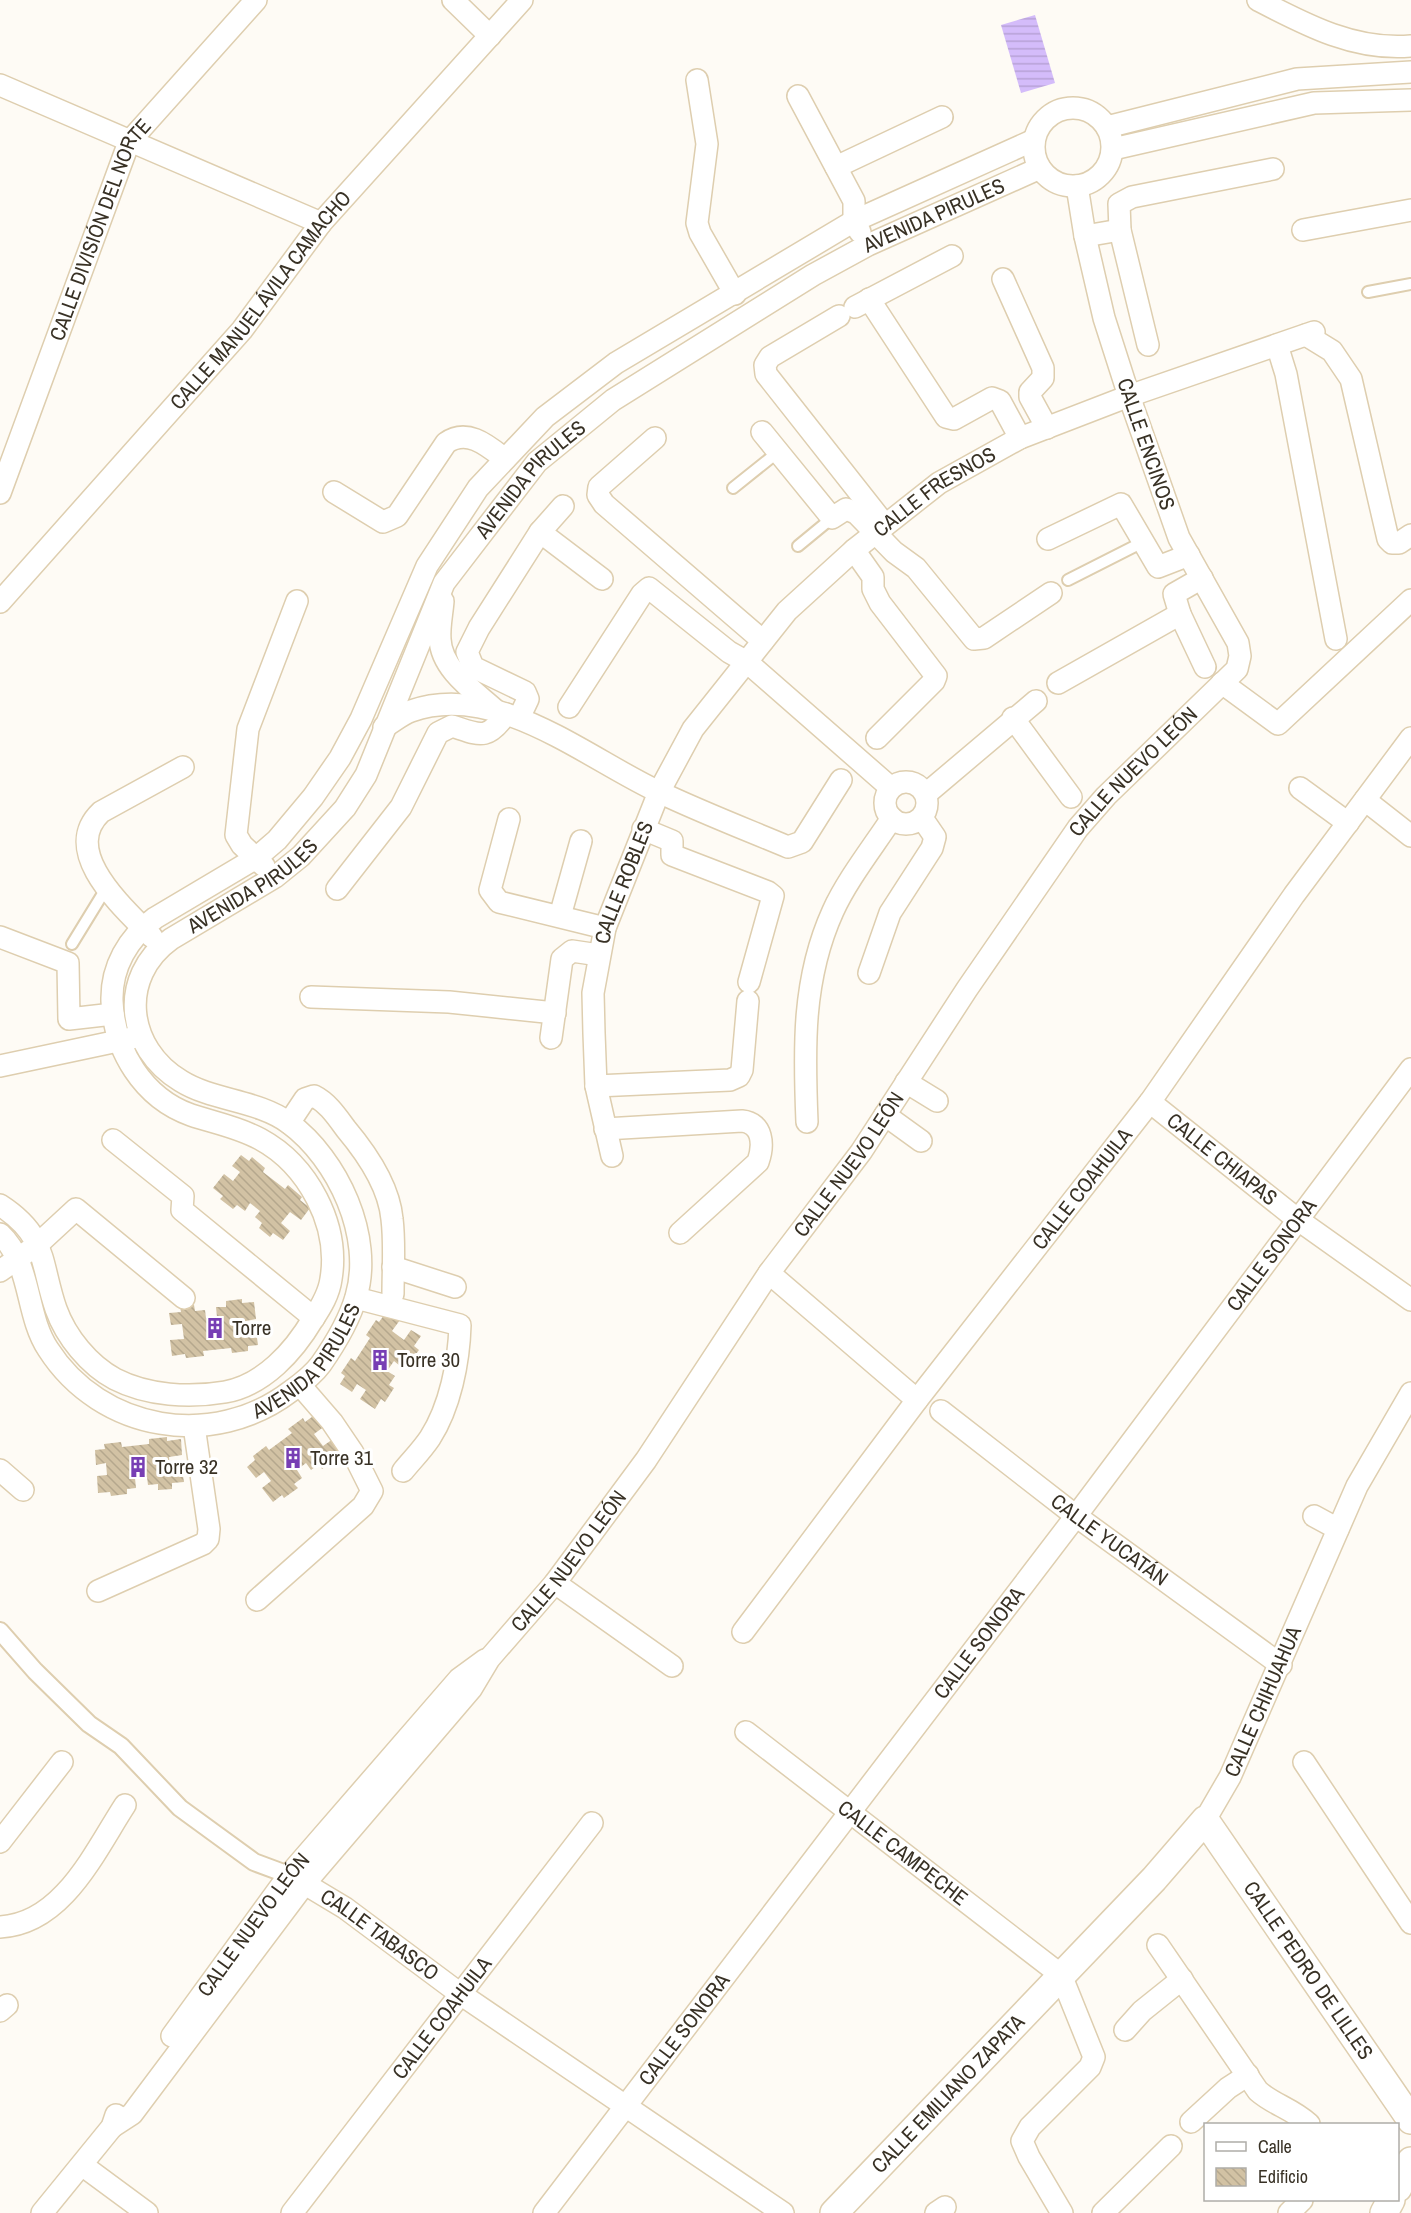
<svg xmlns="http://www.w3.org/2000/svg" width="1411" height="2213" font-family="'Archivo Narrow',sans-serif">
<defs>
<pattern id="water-rules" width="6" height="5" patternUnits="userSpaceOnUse" patternTransform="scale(1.5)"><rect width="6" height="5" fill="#d4bcfa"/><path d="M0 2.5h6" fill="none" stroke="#b7a2d6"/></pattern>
<pattern id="building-back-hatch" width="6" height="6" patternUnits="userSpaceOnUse" patternTransform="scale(1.5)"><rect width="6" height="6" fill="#d2c2a4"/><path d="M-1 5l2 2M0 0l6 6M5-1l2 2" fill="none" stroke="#b5a78d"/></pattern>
</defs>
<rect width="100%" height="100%" fill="#fefbf5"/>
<path fill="url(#water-rules)" d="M1035 15 1055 83 1021 93 1001 25Z"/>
<g fill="url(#building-back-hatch)">
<path d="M241 1155 249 1161 252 1157 265 1168 263 1172 285 1189 288 1185 302 1197 300 1200 310 1208 301 1220 290 1212 281 1223 290 1231 283 1240 273 1233 270 1237 259 1228 262 1223 255 1217 260 1211 250 1203 245 1211 237 1205 233 1209 220 1199 223 1196 213 1188 224 1174 233 1181 240 1172 232 1166Z"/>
<path d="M242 1299V1303L254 1302 256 1319 246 1321 247 1332 256 1331 258 1345 248 1346V1351L232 1353 231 1348 203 1351 204 1356 186 1358 185 1354 172 1356 170 1340 184 1339 182 1324 171 1325 169 1313 181 1312 180 1307 194 1305 195 1311 205 1310 206 1318 217 1317 216 1307H226V1301Z"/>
<path d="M387 1311 400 1320 392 1331 404 1340 411 1330 421 1336 414 1346 419 1350 411 1361 406 1358 400 1366 394 1361 387 1371 395 1376 389 1385 394 1388 385 1402 381 1399 375 1409 360 1399 366 1390 357 1384 352 1392 340 1384 345 1376 341 1373 351 1358 355 1361 370 1338 366 1335 376 1320 379 1322Z"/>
<path d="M316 1414 325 1426 314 1434 323 1446 333 1439 340 1449 330 1456 334 1460 322 1469 319 1464 311 1470 306 1463 297 1470 302 1478 294 1484 298 1488 284 1498 282 1495 273 1502 262 1488 271 1481 264 1472 256 1478 247 1467 255 1460 253 1456 266 1446 269 1450 292 1433 288 1429 303 1418 305 1422Z"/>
<path d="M167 1437V1441L181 1439 182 1455 169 1457 170 1471 182 1470 184 1482 172 1483V1489L158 1490V1484L148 1485 147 1477 135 1478 136 1488 127 1489V1494L111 1496 110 1492 98 1493 97 1476 107 1475 106 1463 96 1465 95 1450 105 1449 104 1444 121 1442 122 1447 149 1444V1439Z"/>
</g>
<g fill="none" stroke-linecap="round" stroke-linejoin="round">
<defs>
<g id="service">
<path d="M1368 292 1411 284"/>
<path d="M733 488 778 452"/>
<path d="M798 546 832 518"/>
<path d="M1068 580 1143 542"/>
<path d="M72 944 107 887"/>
</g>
<path id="pedestrian" d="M0 1631 35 1671 89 1724 121 1746 180 1808 254 1862 289 1875"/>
<g id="minor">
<path d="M453 0 490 36"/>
<path d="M1258 0C1306 25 1355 51 1411 46"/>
<path d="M697 80 707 144 697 223 700 233 735 294"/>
<path d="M0 85 321 223"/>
<path d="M798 96 854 201V221L860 232"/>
<circle cx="1073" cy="147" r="39"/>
<path d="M1107 127 1297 79 1411 72"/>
<path d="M1113 149 1314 103 1411 100"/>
<path d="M836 167 942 117"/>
<path d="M1303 230 1411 210"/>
<path d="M1085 236 1120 230"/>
<path d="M1003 279 1043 368V378L1030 392V397L1047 428"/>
<path d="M869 299 946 417 954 419 992 398 1000 401 1020 438"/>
<path d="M855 307 952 256"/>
<path d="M839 316 770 357 765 365 766 374 885 525"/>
<path d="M1306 335 1332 351 1351 379 1388 539 1392 543H1399L1411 535"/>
<path d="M1148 345 1120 230 1119 204 1132 197 1273 169"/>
<path d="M1277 345 1286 374 1336 639"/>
<path d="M762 432 832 518 846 509 856 513 894 552 916 568 974 639 984 638 1051 593"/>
<path d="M655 438 599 487 598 495 604 504 763 641"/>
<path d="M334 492 383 522 397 516 446 443C467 428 487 445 505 459"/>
<path id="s1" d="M0 493 129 142 256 0"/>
<path d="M540 532 602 579"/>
<path d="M1048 539 1121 504 1158 567 1189 555"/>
<path d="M854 550 873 577V589L880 603 936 676 934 681 877 738"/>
<path d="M1202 578 1174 594 1180 614 1205 667"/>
<path d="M443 601C442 614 439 627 440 639 441 669 474 691 494 709"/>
<path id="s2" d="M0 602 242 330 321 223 522 0"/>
<path d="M1058 683 1180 614"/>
<path d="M1222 683 1278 724 1411 600"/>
<path d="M569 707 642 594 649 588 729 652 747 662 891 788"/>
<path d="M519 718 528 699 525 692 473 667 467 652 479 628 540 532 563 506"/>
<path d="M1013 718 1071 797"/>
<path d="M384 727C393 722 402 714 411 711 496 681 586 758 659 792 701 812 745 829 788 847L802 842 841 780"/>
<circle cx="906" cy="803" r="21"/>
<path d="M1300 788 1348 823"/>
<path d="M926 794 1036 701"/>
<path d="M1365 800 1411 836"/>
<path d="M509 819 490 890 499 902 605 928"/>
<path d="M643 829 672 841V855L768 892 773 896 749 982"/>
<path d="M264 866 242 845 236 835 248 729 297 601"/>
<path d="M337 889 401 807 438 733 452 726C480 735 487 741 506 714"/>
<path d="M560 916 581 841"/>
<path d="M0 937 68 963 69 1019 113 1014"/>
<path d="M152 937C124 908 59 852 101 812L183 767"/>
<path d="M869 973 890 913 932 848 935 837 922 818"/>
<path d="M311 997 449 1002 555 1013"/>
<path d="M551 1038 562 959 572 951 599 955"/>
<path d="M0 1066 132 1038"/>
<path d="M906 1082 937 1101"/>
<path d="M596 1086 730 1080 739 1076 742 1070 748 1001"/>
<path id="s3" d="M1150 1102 1297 1219 1411 1300"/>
<path d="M885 1115 921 1141"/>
<path d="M807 1122C804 1049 802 979 833 911 847 880 873 847 892 818"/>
<path d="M289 1123 305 1099 314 1096C328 1103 337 1117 346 1129 367 1154 389 1186 392 1219 395 1243 393 1269 393 1294"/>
<path d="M605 1129 742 1121C763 1123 764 1145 758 1162L680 1233"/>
<path d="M113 1140 183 1196 182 1210 314 1318"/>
<path id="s4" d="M612 1156 596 1086 594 1033 593 993 605 928 659 792 693 729 787 611 854 550 939 483 1020 438 1129 396 1314 332"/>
<path d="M0 1205C48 1236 40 1263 56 1309 66 1337 89 1365 115 1379 148 1396 190 1398 225 1392 264 1385 294 1351 313 1319 321 1307 329 1294 331 1279 340 1225 308 1165 260 1139 238 1127 215 1123 191 1115 143 1098 114 1050 112 1001 111 967 128 938 155 918L256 858 277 840 313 797 340 758 361 719 427 566 478 488 545 417 616 363 854 221 1034 140"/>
<path id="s5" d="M0 1234C32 1264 25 1314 48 1349 101 1432 214 1450 291 1391 301 1384 313 1375 321 1364 335 1344 349 1321 356 1297 374 1237 338 1159 289 1123 258 1100 213 1101 181 1081 126 1048 118 977 171 939L275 877 301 856 345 808 366 775 444 583 537 462 613 400 813 275 868 245 1040 168"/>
<path d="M393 1267 455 1287"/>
<path d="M0 1271 37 1245 76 1209 184 1298"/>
<path d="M769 1273 917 1400"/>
<path d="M356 1298 460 1325C459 1362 450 1407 430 1438 422 1450 412 1460 403 1471"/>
<path id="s6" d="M941 1411 1076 1516 1281 1665"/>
<path d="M0 1470 23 1490"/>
<path d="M1314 1516 1338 1529"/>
<path d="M555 1583 672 1666"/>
<path d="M98 1591 203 1544 208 1539 209 1529 194 1426"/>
<path d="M257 1600 363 1506 372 1491 353 1453 332 1422 300 1385"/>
<path id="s7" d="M743 1632 917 1400 1150 1102 1294 895 1411 738"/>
<path id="s8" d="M746 1732 1061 1975 1094 2057 1090 2067 1030 2127 1022 2141 1029 2157 1062 2213"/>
<path d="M1304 1762 1411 1923"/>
<path id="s9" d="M1205 1820 1230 1777 1357 1486 1411 1393"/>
<path d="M0 1842 62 1762"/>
<path id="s10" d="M295 1878 345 1908 459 1993 783 2213"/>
<path d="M0 1927C63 1924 95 1851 125 1805"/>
<path d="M1158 1945 1258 2091C1274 2105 1291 2108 1309 2124"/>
<path d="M0 2011 7 2005"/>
<path d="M1125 2030 1142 2011 1182 1979"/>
<path id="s11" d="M172 2036 289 1875 459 1679 485 1660"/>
<path d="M1191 2122 1228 2088 1248 2075"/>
<path id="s12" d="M112 2127 132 2114 306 1882 471 1689 489 1659 555 1583 646 1460 769 1273 861 1152 967 989 1078 828 1106 796 1237 669 1240 656 1238 643 1179 538 1129 396 1104 318 1085 236 1077 186"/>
<path d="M82 2165 147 2213"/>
<path d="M42 2213 112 2127 116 2115"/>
<path id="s13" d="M292 2213 592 1823"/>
<path id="s14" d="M544 2213 1076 1516 1411 1069"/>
<path d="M936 2213 945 2207"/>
<path d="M1103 2213 1171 2146"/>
<path d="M1289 2213 1302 2200"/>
</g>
<g id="tertiary">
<path d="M1398 2188 1411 2161"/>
<path id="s15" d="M834 2213 1154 1879 1205 1820 1411 2120"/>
<path d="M1384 2213 1391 2200"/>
</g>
</defs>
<use href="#service" stroke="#deceaf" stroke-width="14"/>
<use href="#pedestrian" stroke="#deceaf" stroke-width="20"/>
<use href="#minor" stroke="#deceaf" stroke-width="24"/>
<use href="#tertiary" stroke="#deceaf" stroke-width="30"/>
<use href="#service" stroke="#fff" stroke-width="10"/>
<use href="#pedestrian" stroke="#fff" stroke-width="16"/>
<use href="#minor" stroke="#fff" stroke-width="21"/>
<use href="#tertiary" stroke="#fff" stroke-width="27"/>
</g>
<defs>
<symbol id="building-bare" viewBox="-9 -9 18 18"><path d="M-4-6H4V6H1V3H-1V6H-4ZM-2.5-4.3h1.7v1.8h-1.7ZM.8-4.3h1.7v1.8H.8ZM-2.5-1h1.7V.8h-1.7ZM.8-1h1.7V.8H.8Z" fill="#773eb4" stroke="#fff" stroke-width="2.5" paint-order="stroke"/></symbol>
</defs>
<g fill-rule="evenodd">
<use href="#building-bare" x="200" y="1313" width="30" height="30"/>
<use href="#building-bare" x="365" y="1345" width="30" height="30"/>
<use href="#building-bare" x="278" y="1443" width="30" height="30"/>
<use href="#building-bare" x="123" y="1452" width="30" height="30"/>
</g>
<g text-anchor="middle" stroke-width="6" stroke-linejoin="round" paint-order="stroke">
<g font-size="21" fill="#383125" stroke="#fff">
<text dy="7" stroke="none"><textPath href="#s5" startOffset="2091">AVENIDA PIRULES</textPath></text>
<text dy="7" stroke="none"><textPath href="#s1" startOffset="282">CALLE DIVISIÓN DEL NORTE</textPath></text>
<text dy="7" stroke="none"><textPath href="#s2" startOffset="399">CALLE MANUEL ÁVILA CAMACHO</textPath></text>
<text transform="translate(1146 444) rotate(71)" y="7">CALLE ENCINOS</text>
<text dy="7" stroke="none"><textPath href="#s5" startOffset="1605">AVENIDA PIRULES</textPath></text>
<text dy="7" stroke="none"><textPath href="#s4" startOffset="790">CALLE FRESNOS</textPath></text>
<text dy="7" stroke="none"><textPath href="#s12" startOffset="1701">CALLE NUEVO LEÓN</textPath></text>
<text dy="7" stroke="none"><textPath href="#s4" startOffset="280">CALLE ROBLES</textPath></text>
<text dy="7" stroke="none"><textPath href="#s5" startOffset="1101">AVENIDA PIRULES</textPath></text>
<text dy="7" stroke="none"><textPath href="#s3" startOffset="92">CALLE CHIAPAS</textPath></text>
<text dy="7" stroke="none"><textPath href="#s12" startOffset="1215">CALLE NUEVO LEÓN</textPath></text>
<text dy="7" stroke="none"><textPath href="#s7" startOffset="558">CALLE COAHUILA</textPath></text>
<text dy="7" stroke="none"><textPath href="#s14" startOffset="1203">CALLE SONORA</textPath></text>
<text dy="7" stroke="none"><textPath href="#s5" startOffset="436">AVENIDA PIRULES</textPath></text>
<text dy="7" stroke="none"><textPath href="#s6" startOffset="212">CALLE YUCATÁN</textPath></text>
<text dy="7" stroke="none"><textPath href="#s12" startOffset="729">CALLE NUEVO LEÓN</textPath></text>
<text dy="7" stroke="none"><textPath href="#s14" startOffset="717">CALLE SONORA</textPath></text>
<text dy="7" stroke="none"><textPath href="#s9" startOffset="132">CALLE CHIHUAHUA</textPath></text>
<text dy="7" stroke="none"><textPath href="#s8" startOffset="198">CALLE CAMPECHE</textPath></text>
<text dy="7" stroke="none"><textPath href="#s11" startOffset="138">CALLE NUEVO LEÓN</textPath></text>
<text dy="7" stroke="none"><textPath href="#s10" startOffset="102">CALLE TABASCO</textPath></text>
<text dy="7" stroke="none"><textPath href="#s15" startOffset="723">CALLE PEDRO DE LILLES</textPath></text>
<text dy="7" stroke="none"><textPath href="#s13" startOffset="246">CALLE COAHUILA</textPath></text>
<text dy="7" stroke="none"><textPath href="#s14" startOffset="231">CALLE SONORA</textPath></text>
<text dy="7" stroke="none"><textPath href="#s15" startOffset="165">CALLE EMILIANO ZAPATA</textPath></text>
</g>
<g font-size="21" fill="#383125" stroke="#fff" text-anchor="start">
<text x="232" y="1335">Torre</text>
<text x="397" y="1367">Torre 30</text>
<text x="310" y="1465">Torre 31</text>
<text x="155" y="1474">Torre 32</text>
</g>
</g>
<rect x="1204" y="2123" width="195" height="78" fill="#ffffff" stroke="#afada8" stroke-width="1.5"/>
<rect x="1216" y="2142" width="30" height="9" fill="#ffffff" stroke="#afada8" stroke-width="1.5"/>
<text x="1258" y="2153" font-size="18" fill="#383125">Calle</text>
<rect x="1216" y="2168" width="30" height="18" fill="url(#building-back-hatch)" stroke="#afada8" stroke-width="1.5"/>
<text x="1258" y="2183" font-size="18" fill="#383125">Edificio</text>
</svg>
